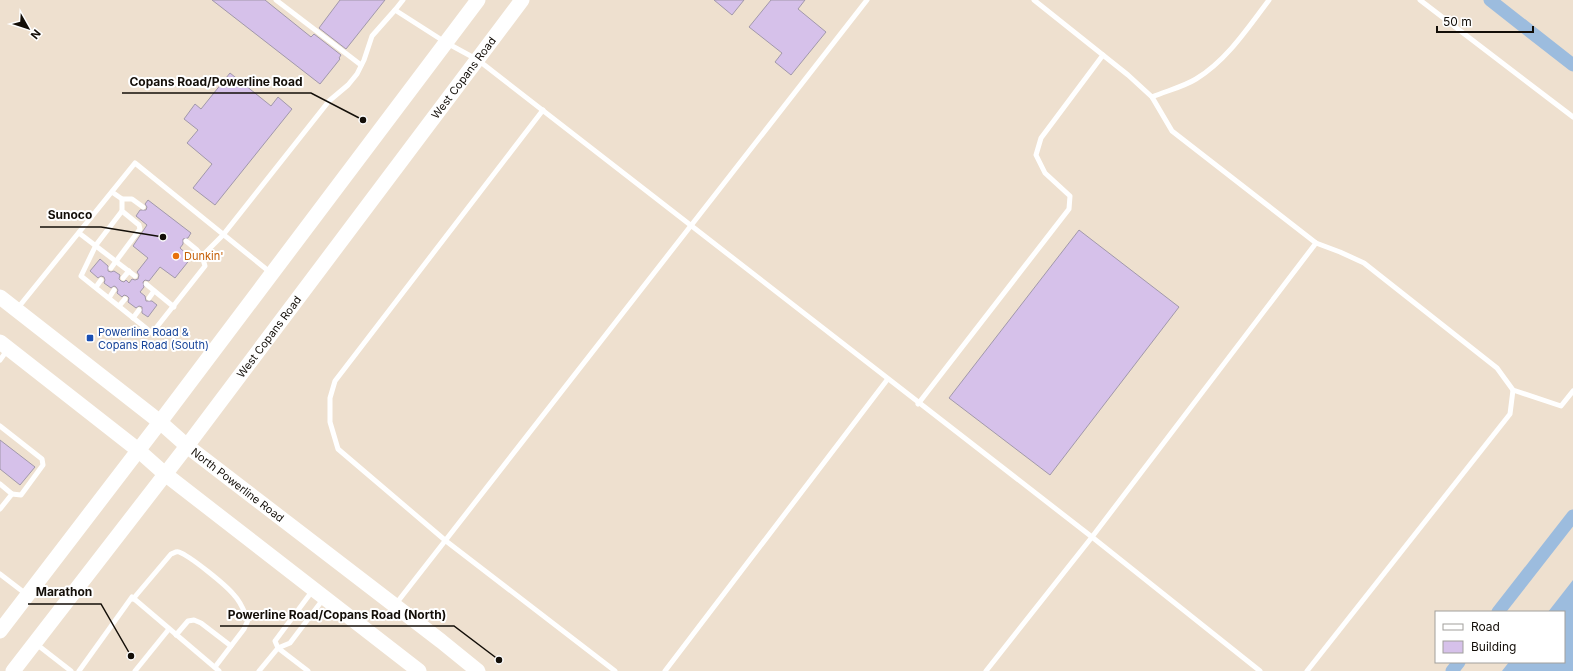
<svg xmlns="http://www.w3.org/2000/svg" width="1573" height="671" font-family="Inter,sans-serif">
<rect width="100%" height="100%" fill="#eee0cf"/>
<path fill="#9cbcde" d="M1573 580V671H1502L1509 662H1564V612H1548Z"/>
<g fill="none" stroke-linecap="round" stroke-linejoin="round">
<g stroke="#9cbcde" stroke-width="13">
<path d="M1490 0 1573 65"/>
<path d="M1498 612 1573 516"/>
<path d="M1452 671 1459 662"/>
</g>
</g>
<g fill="#d6c1ea" stroke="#a198aa">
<path d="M212 0H265L311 37 314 34 341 55 339 58 340 59 320 84Z"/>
<path d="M340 0H385L346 49 319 28Z"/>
<path d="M714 0H744L732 15Z"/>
<path d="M771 0H805L798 9 826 32 791 75 775 62 782 53 749 27Z"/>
<path d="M230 73 271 106 278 97 292 109 215 205 193 188 212 164 187 143 198 130 184 119 195 104 201 109Z"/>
<path d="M148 200 191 233 188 238 183 239V244L180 248 191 258 175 278 160 267 149 281 145 280 143 282 144 287 140 292 145 296 146 301H152L157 305 148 317 142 313V307L139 306 136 308 128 302 129 298 127 296 124 295 122 297 117 293 118 290 116 287 114 286 111 288 104 283 105 280 104 277 101 276 98 278 90 271 100 259 108 266V271L111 272 114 271 120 275 119 279 121 281 124 282 126 280 129 283 132 279 135 280 138 279 139 275 137 272 148 258 133 246 147 225 136 216 140 210H146L147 207 145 204Z"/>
<path d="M1079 230 1179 307 1050 475 949 398Z"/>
<path d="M0 440 35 467 20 485 0 469Z"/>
</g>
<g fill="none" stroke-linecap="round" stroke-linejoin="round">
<g stroke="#fff" stroke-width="5">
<path d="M276 0 361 65"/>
<path d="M403 0 395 10 445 42 478 60 1092 537 1260 671"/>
<path d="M1034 0 1128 75 1152 97 1172 131 1316 243 1340 252 1364 263 1497 368 1513 390 1561 406 1573 391"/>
<path d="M1420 0 1573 117"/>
<path d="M1152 97C1166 91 1183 87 1196 79 1226 61 1248 28 1269 0"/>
<path d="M543 110 335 381 330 398V422L338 449 446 541 615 671"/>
<path d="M112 192 122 199H132L143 207"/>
<path d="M122 211 96 245 81 276 152 333 205 266 202 256 223 235 329 101 348 85 357 74 364 60 372 36 395 10"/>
<path d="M79 233 135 276"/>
<path d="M186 241 197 250 202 256"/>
<path d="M111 268 140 229 139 225 122 211V199"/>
<path d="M123 278 129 271"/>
<path d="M146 284 174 307"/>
<path d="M96 287 101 280"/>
<path d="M109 298 114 290"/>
<path d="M149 298 154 291"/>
<path d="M119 306 125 299"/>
<path d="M17 309 135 163 271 273"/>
<path d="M133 318 139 310"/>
<path d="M0 360 8 349"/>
<path d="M918 404 1069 209 1070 196 1045 173 1036 155 1041 138 1103 55"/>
<path d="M0 426 42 459 43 465 21 495 12 494"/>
<path d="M0 484 12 494 0 509"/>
<path d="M0 574 26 594"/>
<path d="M133 599 171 554C174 553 176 551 179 552 190 556 226 585 234 595 241 602 244 611 248 620L244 629 215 667"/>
<path d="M395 605 867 0"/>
<path d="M176 635 188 621 194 620 201 623 231 646"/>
<path d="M35 643 71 671"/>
<path d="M79 671 132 597 219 671"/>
<path d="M135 671 169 629"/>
<path d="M259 671 278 648 290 643 324 598"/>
<path d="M308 671 278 648 275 641 313 590"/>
<path d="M665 671 887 380"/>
<path d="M986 671 1092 537 1316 243"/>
<path d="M1307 671 1510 414 1513 390"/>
</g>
<g stroke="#fff" stroke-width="15">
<path id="s1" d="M0 297 160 422 187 446 441 641 478 671"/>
<path d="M0 342 138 450 165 474 419 671"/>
<path d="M0 631 160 422 478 0"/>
<path id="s2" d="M13 671 187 446 522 0"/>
</g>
</g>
<circle fill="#e8710a" stroke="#fff" stroke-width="1.5" cx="176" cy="256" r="4"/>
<rect fill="#1a4fb4" stroke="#fff" stroke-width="1.5" x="86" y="334" width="8" height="8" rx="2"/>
<g text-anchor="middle" stroke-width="4" stroke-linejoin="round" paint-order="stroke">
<g font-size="11" fill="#130e08" stroke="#fff">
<text dy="4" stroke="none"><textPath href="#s2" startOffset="745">West Copans Road</textPath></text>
<text dy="4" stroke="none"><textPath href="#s2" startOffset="421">West Copans Road</textPath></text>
<text dy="4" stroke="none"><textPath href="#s1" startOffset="303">North Powerline Road</textPath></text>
</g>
<g font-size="11" fill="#c56008" stroke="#fff" text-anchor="start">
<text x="184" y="260">Dunkin'</text>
</g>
<g font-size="11" fill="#164399" stroke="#fff" text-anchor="start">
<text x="98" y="336">Powerline Road &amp;<tspan x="98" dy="13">Copans Road (South)</tspan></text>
</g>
</g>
<path fill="none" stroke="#130e08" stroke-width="1.5" d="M363 120L311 93H122M163 237L101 227H40M131 656L101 604H28M499 660L454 626H220"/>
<g fill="#130e08" stroke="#fff" stroke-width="1.5">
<circle cx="363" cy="120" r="4"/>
<circle cx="163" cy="237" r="4"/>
<circle cx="131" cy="656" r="4"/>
<circle cx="499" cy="660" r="4"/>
</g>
<g font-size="12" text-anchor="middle" font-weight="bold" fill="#130e08" stroke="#fff" stroke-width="4" stroke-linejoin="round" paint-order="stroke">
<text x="216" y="86">Copans Road/Powerline Road</text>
<text x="70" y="219">Sunoco</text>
<text x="64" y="596">Marathon</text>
<text x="337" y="619">Powerline Road/Copans Road (North)</text>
</g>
<rect x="1435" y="611" width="130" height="52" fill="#ffffff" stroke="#a19f9c"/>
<rect x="1443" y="624" width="20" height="6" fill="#ffffff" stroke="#a19f9c"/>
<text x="1471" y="631" font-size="12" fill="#130e08">Road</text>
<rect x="1443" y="641" width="20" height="12" fill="#d6c1ea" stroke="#a19f9c"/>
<text x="1471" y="651" font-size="12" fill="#130e08">Building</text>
<g transform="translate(28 28) rotate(129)" stroke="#ffffff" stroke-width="3" paint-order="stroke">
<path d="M0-3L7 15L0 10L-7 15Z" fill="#130e08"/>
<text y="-6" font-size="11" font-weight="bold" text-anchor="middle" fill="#130e08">N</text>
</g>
<path d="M1437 26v6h96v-6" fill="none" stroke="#130e08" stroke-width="2"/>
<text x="1443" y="26" font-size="12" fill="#130e08" stroke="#ffffff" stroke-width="3" paint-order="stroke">50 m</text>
</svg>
